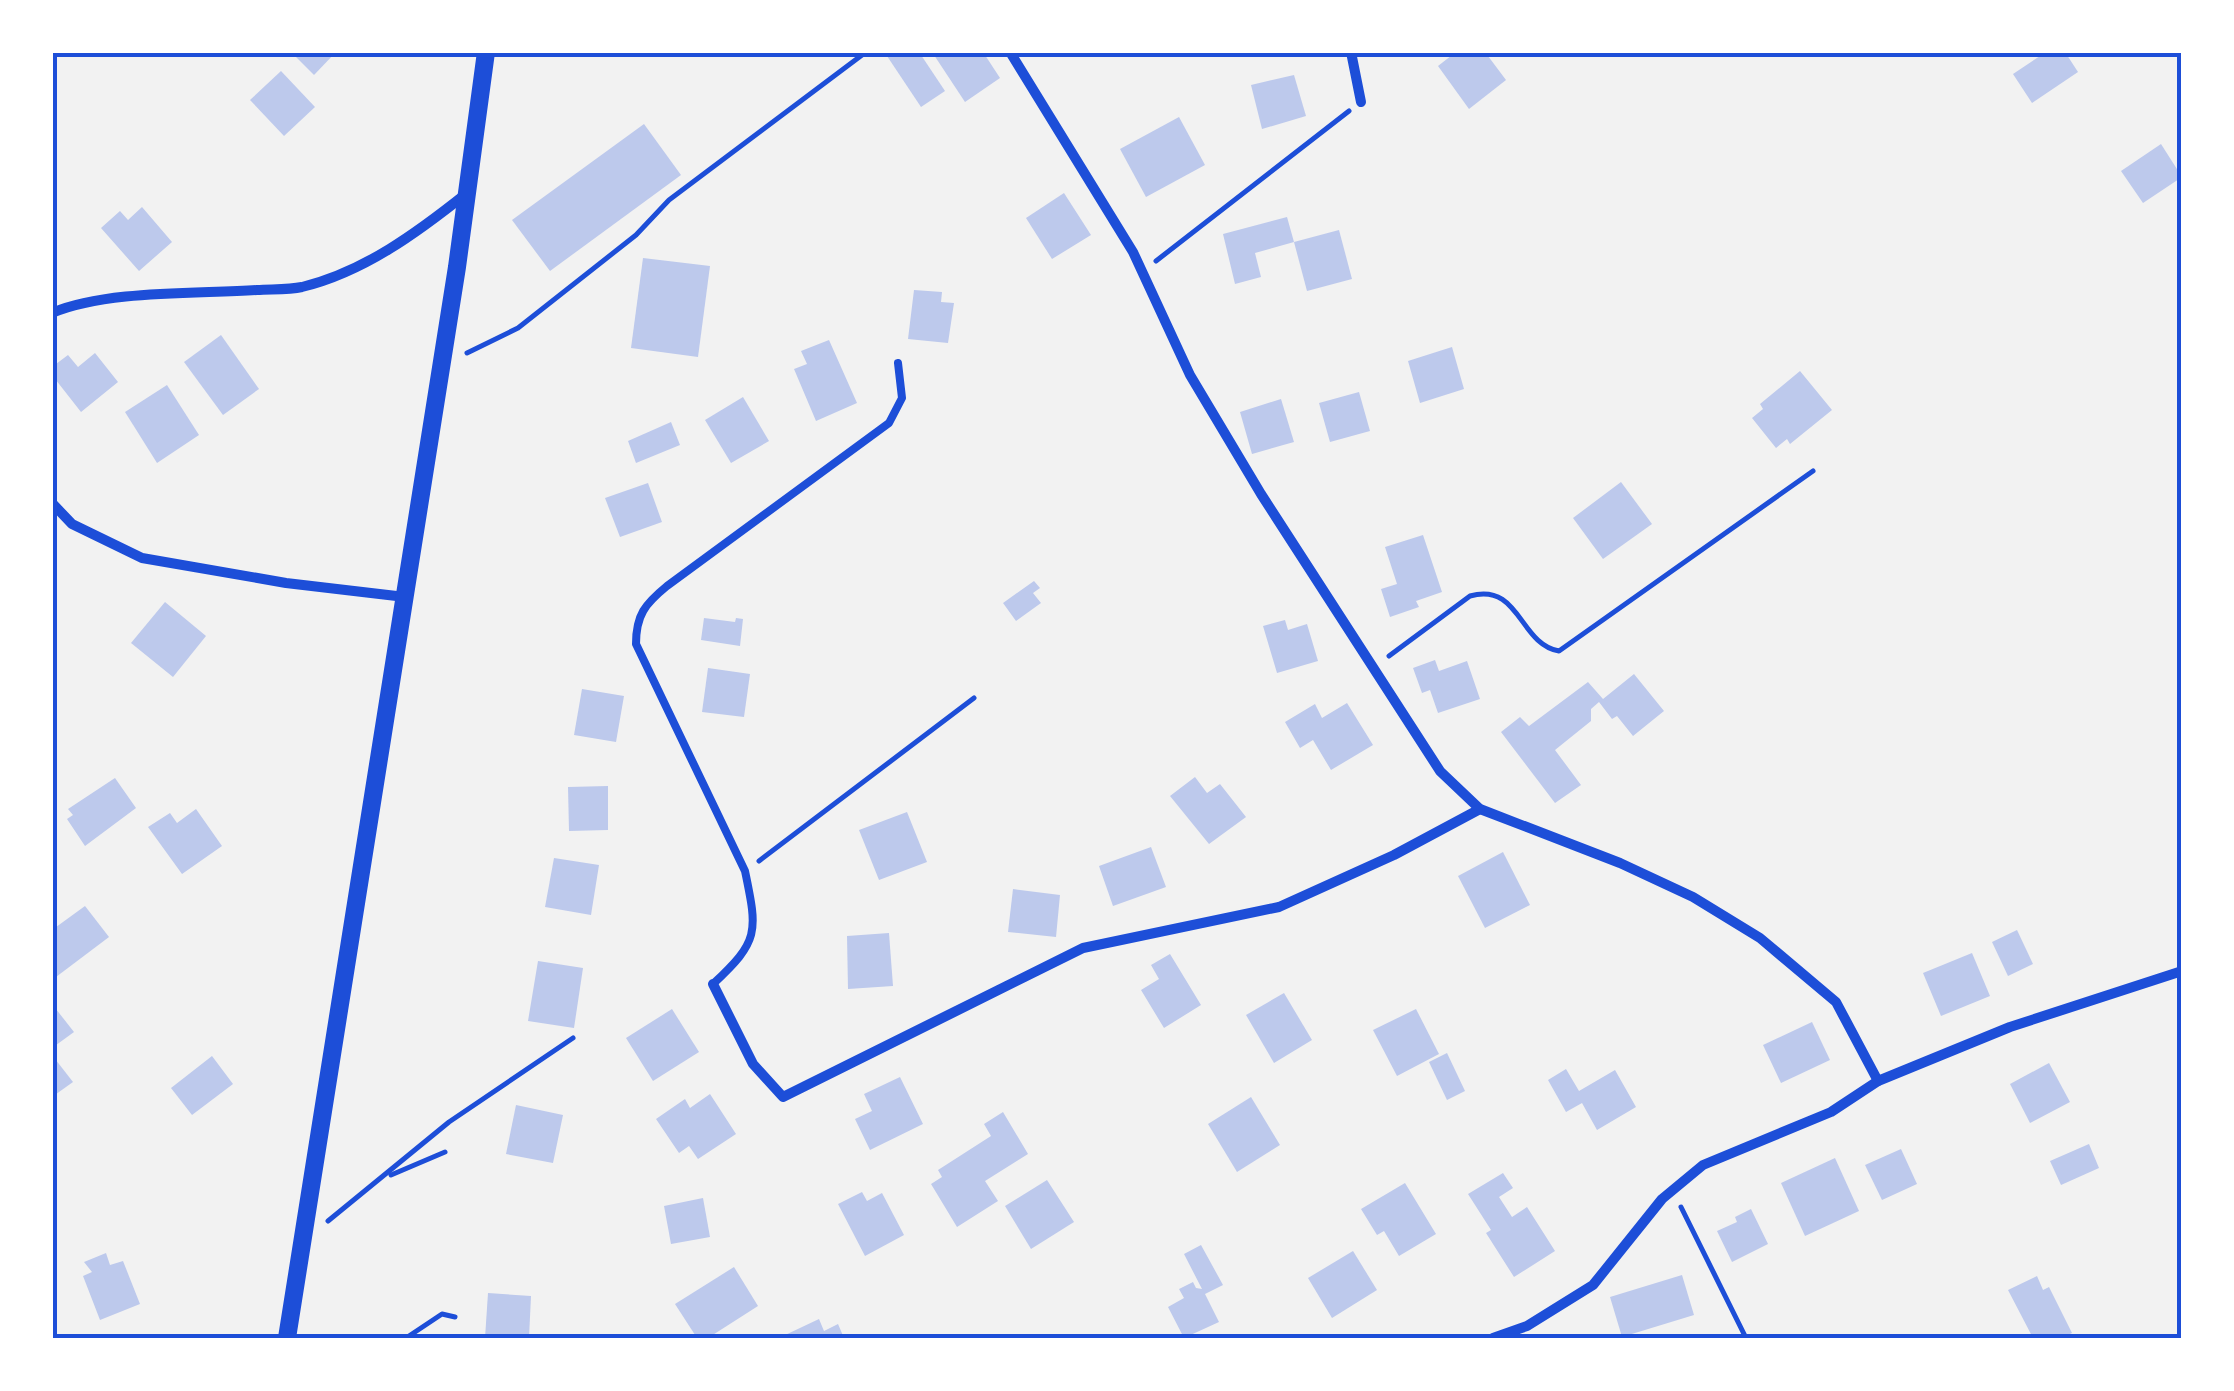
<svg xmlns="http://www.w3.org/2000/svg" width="2234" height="1391" font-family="Manrope,sans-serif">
<rect width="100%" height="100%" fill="#f2f2f2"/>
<g fill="#bdc9ec">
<path d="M291 52H336L314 75Z"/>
<path d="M893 52H919L945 91 921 107 887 56Z"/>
<path d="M932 52H983L1000 78 965 102Z"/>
<path d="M1456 52H1485L1506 80 1469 109 1438 66Z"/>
<path d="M2046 52H2065L2078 72 2032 103 2013 74Z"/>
<path d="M281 71 315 107 284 136 250 100Z"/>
<path d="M1294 75 1306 116 1262 129 1251 85Z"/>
<path d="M1179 117 1205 165 1146 197 1120 149Z"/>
<path d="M644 124 681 175 550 271 512 220Z"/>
<path d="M2161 144 2182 177 2143 203 2121 171Z"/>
<path d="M1064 193 1091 235 1052 259 1026 218Z"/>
<path d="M142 207 172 242 139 271 101 228 120 211 128 220Z"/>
<path d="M1287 217 1294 242 1255 253 1261 277 1235 284 1223 234Z"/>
<path d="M1339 230 1352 279 1307 291 1294 242Z"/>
<path d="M643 258 710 266 698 357 631 348Z"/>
<path d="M914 290 942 292 941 302 954 303 948 343 908 339Z"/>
<path d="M221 335 259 389 223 415 184 362Z"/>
<path d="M829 340 857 403 816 421 794 369 807 364 801 351Z"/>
<path d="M1452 347 1464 389 1420 403 1408 361Z"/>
<path d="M95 353 118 382 81 412 52 375V367L68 355 78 367Z"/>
<path d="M1800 371 1832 410 1790 444 1787 439 1776 448 1752 418 1763 409 1760 404Z"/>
<path d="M167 385 199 435 157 463 125 412Z"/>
<path d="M1359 392 1370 431 1330 442 1319 403Z"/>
<path d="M743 397 769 441 731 463 705 420Z"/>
<path d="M1281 399 1294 442 1252 454 1240 412Z"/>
<path d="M671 422 680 445 636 463 628 441Z"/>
<path d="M1621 482 1652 524 1603 559 1573 518Z"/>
<path d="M648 483 662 522 620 537 605 498Z"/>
<path d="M1423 535 1442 592 1416 601 1419 607 1390 617 1381 589 1397 584 1385 547Z"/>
<path d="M1034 581 1040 588 1033 593 1041 603 1016 621 1003 603Z"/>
<path d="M165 602 206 636 173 677 131 643Z"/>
<path d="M704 618 735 622 736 618 743 619 740 646 701 640Z"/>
<path d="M1285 620 1288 630 1307 624 1318 661 1277 673 1263 626Z"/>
<path d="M1435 660 1439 671 1467 661 1480 699 1438 713 1430 690 1422 693 1413 668Z"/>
<path d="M708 668 750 674 744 717 702 712Z"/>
<path d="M1634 674 1664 711 1633 736 1617 716 1612 719 1599 702 1591 709V721L1555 750 1581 785 1555 803 1501 732 1520 717 1529 726 1588 682 1603 699Z"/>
<path d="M582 689 624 696 616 742 574 735Z"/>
<path d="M1347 703 1373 745 1331 770 1313 740 1300 748 1285 722 1315 704 1322 718Z"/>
<path d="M1195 777 1207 793 1220 784 1246 817 1209 844 1170 796Z"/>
<path d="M115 778 136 808 85 846 67 819 73 815 68 809Z"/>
<path d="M608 786V830L569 831 568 787Z"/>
<path d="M196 809 222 846 182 874 148 827 170 813 177 823Z"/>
<path d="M907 812 927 862 879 880 859 830Z"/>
<path d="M1151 847 1166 887 1113 906 1099 866Z"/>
<path d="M1503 852 1530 905 1485 928 1458 876Z"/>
<path d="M554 858 599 865 591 915 545 907Z"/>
<path d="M1013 889 1060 895 1056 937 1008 932Z"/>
<path d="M85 906 109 937 52 980V930Z"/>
<path d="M2017 930 2033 964 2008 976 1992 942Z"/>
<path d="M889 933 893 986 848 989 847 936Z"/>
<path d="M1972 953 1990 996 1941 1016 1923 973Z"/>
<path d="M1170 954 1201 1005 1164 1028 1141 990 1159 979 1151 965Z"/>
<path d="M538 961 583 968 574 1028 528 1021Z"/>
<path d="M1284 993 1312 1040 1274 1063 1246 1015Z"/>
<path d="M52 1004 74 1032 52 1048Z"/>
<path d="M672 1009 699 1052 653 1081 626 1038Z"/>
<path d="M1416 1009 1439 1054 1397 1076 1373 1030Z"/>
<path d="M1812 1022 1830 1060 1781 1083 1763 1045Z"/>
<path d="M1447 1053 1465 1091 1447 1100 1429 1062Z"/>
<path d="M52 1055 73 1082 52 1097Z"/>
<path d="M212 1056 233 1084 192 1115 171 1088Z"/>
<path d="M2049 1063 2070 1102 2030 1123 2010 1084Z"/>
<path d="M1566 1069 1579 1091 1615 1070 1636 1107 1597 1130 1582 1103 1566 1112 1548 1080Z"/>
<path d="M900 1077 923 1124 870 1150 855 1119 872 1111 864 1094Z"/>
<path d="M710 1094 736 1134 698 1159 689 1146 679 1153 656 1119 685 1099 690 1108Z"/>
<path d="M1251 1097 1280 1145 1237 1172 1208 1124Z"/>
<path d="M516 1105 563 1115 553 1163 506 1154Z"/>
<path d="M1003 1112 1028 1154 985 1181 998 1201 957 1227 931 1184 942 1177 938 1170 991 1136 984 1124Z"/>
<path d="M2089 1144 2099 1168 2061 1185 2050 1161Z"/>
<path d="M1901 1149 1917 1184 1882 1200 1865 1165Z"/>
<path d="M1835 1158 1859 1211 1805 1236 1781 1183Z"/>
<path d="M1503 1173 1513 1188 1499 1197 1512 1217 1527 1207 1555 1251 1514 1277 1486 1233 1491 1230 1468 1194Z"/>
<path d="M1047 1180 1074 1222 1031 1249 1005 1206Z"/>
<path d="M1405 1183 1436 1234 1399 1256 1384 1231 1377 1235 1361 1209Z"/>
<path d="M862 1192 867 1201 882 1193 904 1235 865 1256 838 1204Z"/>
<path d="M703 1198 710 1237 671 1244 664 1206Z"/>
<path d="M1751 1209 1768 1244 1732 1262 1717 1231 1737 1222 1735 1217Z"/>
<path d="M1201 1245 1223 1285 1205 1294 1219 1322 1184 1338 1168 1307 1184 1298 1179 1289 1193 1282 1196 1288 1202 1289 1184 1254Z"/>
<path d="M1353 1251 1377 1290 1332 1318 1308 1278Z"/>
<path d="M106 1253 110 1265 123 1261 140 1304 100 1320 83 1276 92 1272 84 1262Z"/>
<path d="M734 1267 758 1306 708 1338H697L675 1304Z"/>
<path d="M1682 1275 1694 1315 1622 1337 1610 1297Z"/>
<path d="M2037 1276 2043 1290 2049 1287 2072 1333 2061 1338H2033L2008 1290Z"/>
<path d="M488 1293 531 1296 529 1338H485Z"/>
<path d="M819 1319 824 1331 838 1324 844 1338H784L783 1336Z"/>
</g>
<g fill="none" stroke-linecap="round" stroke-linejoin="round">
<g stroke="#1d4ed8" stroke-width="5">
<path d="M1156 261 1349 111"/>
<path d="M467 353 518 328 636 235 669 200 866 52"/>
<path d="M1389 656 1470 596C1520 582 1519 644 1559 651L1813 471"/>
<path d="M759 861 974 698"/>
<path d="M391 1175 445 1152"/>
<path d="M1681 1207 1746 1338"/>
<path d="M328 1221 449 1122 573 1038"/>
<path d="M406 1338 442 1314 455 1317"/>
</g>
<path stroke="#1d4ed8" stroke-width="8" d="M713 984C759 941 758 933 745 871L636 644C636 615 645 604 667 586L889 423 902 398 898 363"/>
<g stroke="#1d4ed8" stroke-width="10">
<path d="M1010 52 1133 252 1190 375 1261 494 1440 771 1480 809 1620 863 1693 897 1760 938 1836 1002 1878 1081"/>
<path d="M1351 52 1361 102"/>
<path d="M52 313C106 290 197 294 257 290 271 289 288 290 302 287 364 272 418 232 467 193"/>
<path d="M52 503 72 524 142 558 286 583 405 597"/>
<path d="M713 984 753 1064 783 1097 1083 948 1279 907 1394 855 1480 809"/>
<path d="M1493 1338 1527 1326 1593 1285 1662 1199 1703 1165 1831 1112 1878 1081 2010 1027 2182 971"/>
</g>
<path stroke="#1d4ed8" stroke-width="18" d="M287 1338 457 267 486 52"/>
</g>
<rect width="2234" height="1391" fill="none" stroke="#ffffff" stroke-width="110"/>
<rect x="55" y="55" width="2124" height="1281" fill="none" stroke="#1d4ed8" stroke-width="4"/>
</svg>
